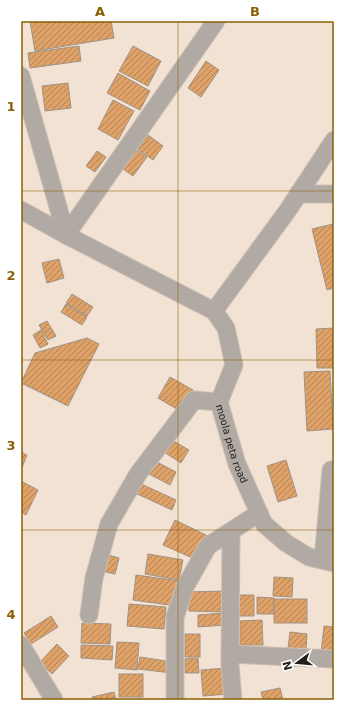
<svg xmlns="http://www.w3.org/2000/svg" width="355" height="721" font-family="'DejaVu Sans',sans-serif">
<defs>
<pattern id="building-hatch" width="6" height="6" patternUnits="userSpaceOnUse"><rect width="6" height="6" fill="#dea269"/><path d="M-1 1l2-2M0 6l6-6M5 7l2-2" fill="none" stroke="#b48355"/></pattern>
</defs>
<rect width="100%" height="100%" fill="#f2e2d3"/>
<g fill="url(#building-hatch)" stroke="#a19284">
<path d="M30 21H111L114 38 35 51Z"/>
<path d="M79 46 81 61 30 68 28 53Z"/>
<path d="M133 46 161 61 148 86 119 71Z"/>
<path d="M206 61 219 70 201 97 188 88Z"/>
<path d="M118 73 150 91 140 110 107 93Z"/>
<path d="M68 83 71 108 45 111 42 86Z"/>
<path d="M113 100 134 111 118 140 98 129Z"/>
<path d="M148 135 163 146 153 160 138 149Z"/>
<path d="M137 150 147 157 133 176 123 169Z"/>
<path d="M97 151 106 157 95 172 86 166Z"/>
<path d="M333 224 334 288 327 290 312 229Z"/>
<path d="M59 259 64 278 47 283 42 263Z"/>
<path d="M72 294 93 307 87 316 66 303Z"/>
<path d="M66 304 87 317 82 325 61 312Z"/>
<path d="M47 321 56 336 48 340 39 325Z"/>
<path d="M334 328V368H317L316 329Z"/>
<path d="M41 330 48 344 40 348 33 335Z"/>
<path d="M87 338 99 344 68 406 21 383 35 353Z"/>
<path d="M330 371 333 429 307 431 304 372Z"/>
<path d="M170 377 193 390 180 411 158 398Z"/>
<path d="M172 440 189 450 181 463 164 452Z"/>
<path d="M21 452 27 455 21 470Z"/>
<path d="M286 460 297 496 278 502 267 466Z"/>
<path d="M155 461 176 472 170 485 149 474Z"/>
<path d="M21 481 38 490 26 515 21 512Z"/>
<path d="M137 482 176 500 172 510 133 492Z"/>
<path d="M175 520 208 536 197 560 163 545Z"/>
<path d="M105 554 119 558 115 574 101 571Z"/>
<path d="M148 554 183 560 179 580 145 574Z"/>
<path d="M136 575 179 581 176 606 133 600Z"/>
<path d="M274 577 293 578 292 597 273 596Z"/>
<path d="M225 591V612L189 611 188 592Z"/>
<path d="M235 595H254V616H234Z"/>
<path d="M257 597 274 598V614H257Z"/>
<rect x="274" y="599" width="33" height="24"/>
<path d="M129 604 166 607 164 629 127 626Z"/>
<path d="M224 613 225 625 198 627V615Z"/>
<path d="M51 616 58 627 31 644 24 633Z"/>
<path d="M262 620 263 645H240V621Z"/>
<path d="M82 623 111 624 110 644 81 643Z"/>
<path d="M324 626 334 627 331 654 321 653Z"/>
<path d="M290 632 307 634 306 649 288 648Z"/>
<rect x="185" y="634" width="15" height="23"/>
<path d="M117 642 139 643 137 670 115 668Z"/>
<path d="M57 644 69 656 52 674 40 662Z"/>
<path d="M81 645 113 646 112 660 81 658Z"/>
<path d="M140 657 173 662 172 673 138 669Z"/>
<path d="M198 658 199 673H185V659Z"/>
<path d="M226 668 229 694 203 696 201 670Z"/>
<rect x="119" y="674" width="24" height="23"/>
<path d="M280 688 283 700H263L261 692Z"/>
<path d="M114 692 116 700H93L92 697Z"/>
</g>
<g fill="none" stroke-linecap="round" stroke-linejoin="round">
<defs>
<g id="minor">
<path d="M21 76 66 235"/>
<path d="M298 194H334"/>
<path id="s1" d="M21 210 66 235 214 311 226 328 234 365 219 402 237 464 264 524 286 543 309 557 334 563"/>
<path d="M66 235 216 21"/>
<path d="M214 311 288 210 334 140"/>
<path d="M231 531 230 664 233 700"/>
<path d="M323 560 331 470H334"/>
<path d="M89 615 94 578 109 524 138 474 194 400 219 402"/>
<path d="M21 645 54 700"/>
<path d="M230 654 334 659"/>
<path d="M175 700V617L185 587 208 546 259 513"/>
</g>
</defs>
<use href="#minor" stroke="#cdbfb1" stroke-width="19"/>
<use href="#minor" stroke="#b1a9a4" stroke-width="17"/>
</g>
<path fill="none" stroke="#8b5f03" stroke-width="1" stroke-opacity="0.55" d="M178 21V700M21 191H334M21 360H334M21 530H334"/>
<g text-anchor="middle" stroke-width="3.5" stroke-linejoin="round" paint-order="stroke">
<g font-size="10" fill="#231d18" stroke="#fff">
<text dy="4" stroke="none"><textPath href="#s1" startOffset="360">moola peta road</textPath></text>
</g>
</g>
<rect width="355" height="721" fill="none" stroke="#ffffff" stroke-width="44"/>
<g transform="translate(297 663) rotate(254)" stroke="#ffffff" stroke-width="3" paint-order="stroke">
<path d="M0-3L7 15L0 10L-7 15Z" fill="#231d18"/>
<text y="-6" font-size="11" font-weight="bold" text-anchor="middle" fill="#231d18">N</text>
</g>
<rect x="22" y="22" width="311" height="677" fill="none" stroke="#8b5f03" stroke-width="1.5"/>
<g font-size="13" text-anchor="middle" font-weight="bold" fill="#8b5f03">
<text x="100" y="16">A</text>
<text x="255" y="16">B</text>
<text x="11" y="111">1</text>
<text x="11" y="280">2</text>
<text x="11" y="450">3</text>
<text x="11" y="619">4</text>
</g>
</svg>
